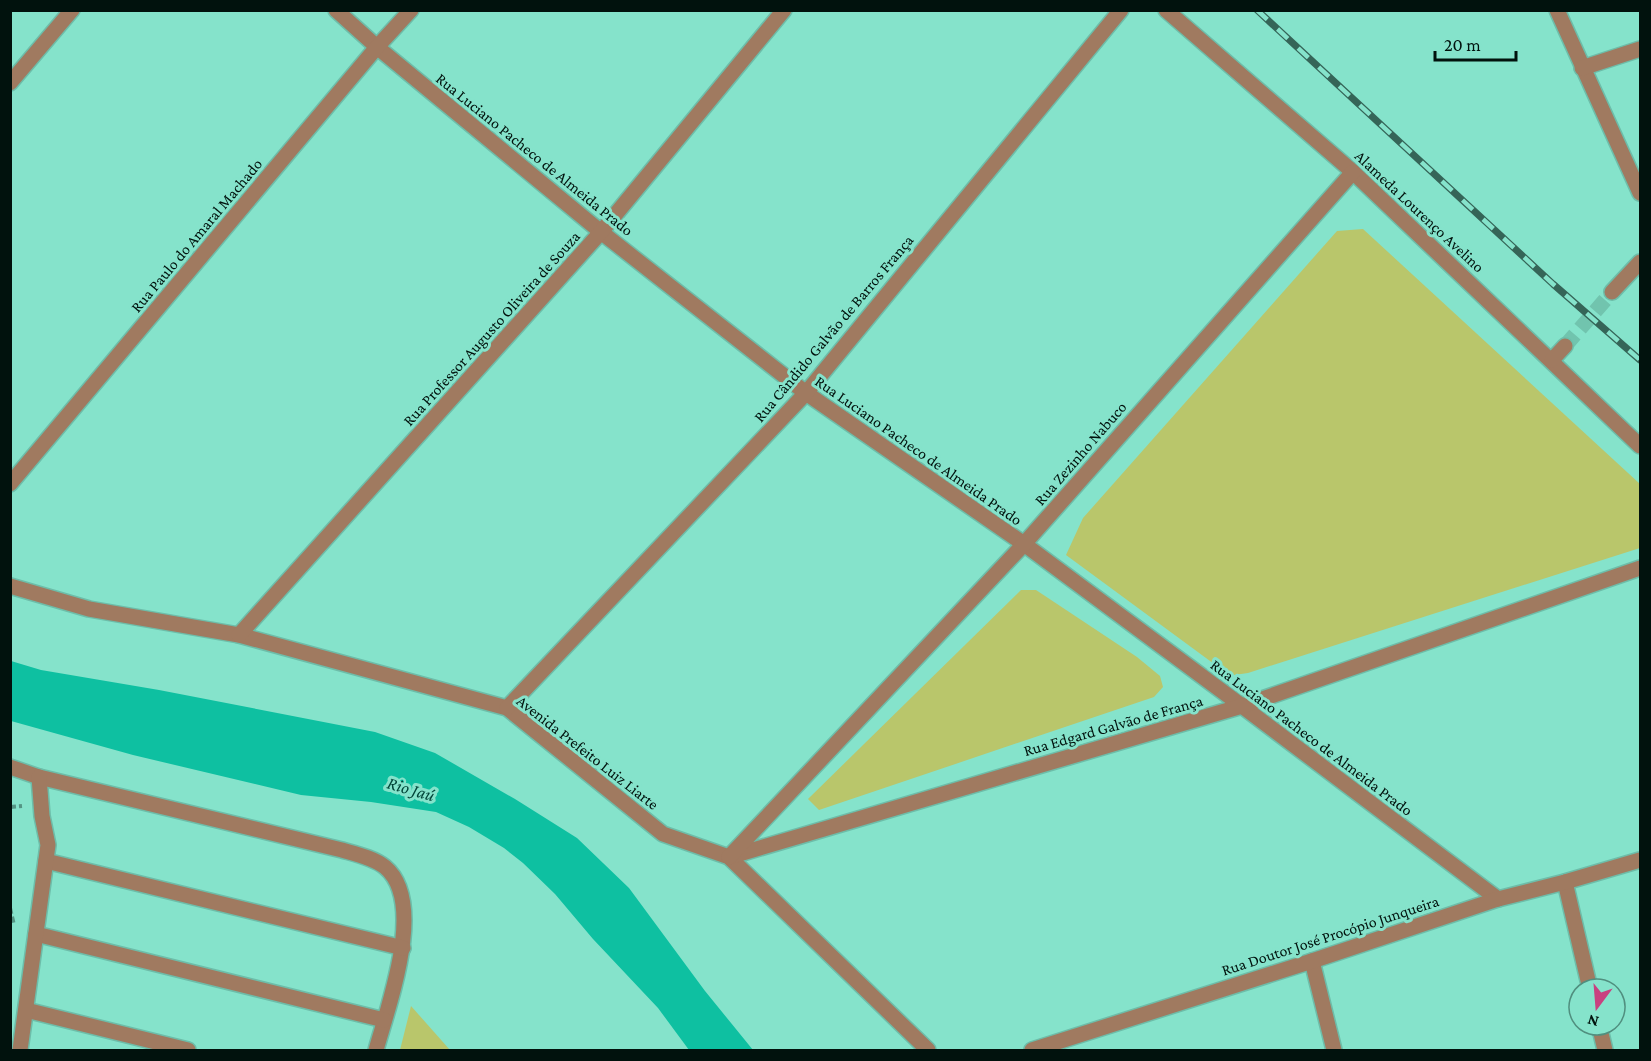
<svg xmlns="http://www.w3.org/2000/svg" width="1651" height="1061" font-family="'Crimson Pro',serif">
<rect width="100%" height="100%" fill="#85e3cb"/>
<g fill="#b9c66b">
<path d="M1363 229 1640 484V548L1248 673 1234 675 1225 672 1066 555 1083 518 1337 231Z"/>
<path d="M1021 590H1036L1137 657 1160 676 1163 687 1154 697 819 810 808 799Z"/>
<path d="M411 1006 450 1050H400Z"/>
</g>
<path fill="#0ec0a1" d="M11 661 41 670 159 690 375 732 435 753 515 799 577 838 629 888 705 991 753 1050H689L658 1008 593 939 555 894 523 863 504 848 469 827 436 812 371 802 301 795 133 755 11 721Z"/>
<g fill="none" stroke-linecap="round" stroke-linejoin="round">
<path stroke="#71c4ae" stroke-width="15" stroke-dasharray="15 8" stroke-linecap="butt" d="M1565 346 1612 292"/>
<defs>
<g id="service">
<path d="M10 767 39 777 342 850C356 854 374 858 385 867 427 902 388 1006 376 1050"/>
<path d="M46 861 403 948"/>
<path d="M36 934 384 1020"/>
<path d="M26 1010 188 1050"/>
<path d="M20 1050 48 845 42 816 39 777"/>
</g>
<g id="minor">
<path d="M336 10 377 47 601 232 806 393 1024 544 1242 706 1498 899"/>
<path d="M1166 10 1353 172 1640 446"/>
<path d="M1557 10 1640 193"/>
<path d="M1582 68 1640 49"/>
<path d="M10 83 72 10"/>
<path d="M1612 292 1640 262"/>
<path d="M1552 360 1565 346"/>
<path d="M10 484 377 47 411 10"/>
<path d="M10 586 89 609 239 635 507 708 663 834 729 857 928 1050"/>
<path d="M239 635 601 232 784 10"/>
<path d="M507 708 806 393 1121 10"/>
<path d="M729 857 1242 706 1640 568"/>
<path d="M729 857 1024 544 1353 172"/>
<path d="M1565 882 1590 989"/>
<path d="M1312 961 1334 1050"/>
<path d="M1599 1025 1605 1050"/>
<path d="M1032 1050 1312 961 1498 899 1565 882 1640 860"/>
</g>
</defs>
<use href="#service" stroke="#6dbda9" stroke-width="18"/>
<use href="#minor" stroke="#6dbda9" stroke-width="18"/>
<g stroke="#549584" stroke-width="4" stroke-dasharray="6 3" stroke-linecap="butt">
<path d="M10 807 22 806"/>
<path d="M10 908 14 925"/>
</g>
<use href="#service" stroke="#a07a60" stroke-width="15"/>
<use href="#minor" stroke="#a07a60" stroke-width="15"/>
<defs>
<path id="rail" d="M1257 10 1553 284 1640 360"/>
</defs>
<use href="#rail" stroke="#356558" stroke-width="7"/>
<use href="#rail" stroke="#85e3cb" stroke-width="4.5" stroke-dasharray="14" stroke-linecap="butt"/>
</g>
<g text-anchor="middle" stroke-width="6" stroke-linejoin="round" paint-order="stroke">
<g font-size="16" fill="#01120d" stroke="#85e3cb">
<text transform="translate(535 154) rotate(39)" y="6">Rua Luciano Pacheco de Almeida Prado</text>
<text transform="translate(1420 211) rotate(43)" y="6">Alameda Lourenço Avelino</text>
<text transform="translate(196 235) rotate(-50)" y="6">Rua Paulo do Amaral Machado</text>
<text transform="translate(491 328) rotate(-48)" y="6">Rua Professor Augusto Oliveira de Souza</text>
<text transform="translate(833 328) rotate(-50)" y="6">Rua Cândido Galvão de Barros França</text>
<text transform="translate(919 450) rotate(35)" y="6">Rua Luciano Pacheco de Almeida Prado</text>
<text transform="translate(1080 453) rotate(-49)" y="6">Rua Zezinho Nabuco</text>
<text transform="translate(1113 725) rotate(-16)" y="6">Rua Edgard Galvão de França</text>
<text transform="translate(1312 737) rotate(37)" y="6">Rua Luciano Pacheco de Almeida Prado</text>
<text transform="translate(588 752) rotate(38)" y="6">Avenida Prefeito Luiz Liarte</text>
<text transform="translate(1330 935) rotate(-18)" y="6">Rua Doutor José Procópio Junqueira</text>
</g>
<g font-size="18" font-style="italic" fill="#004438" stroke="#85e3cb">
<text transform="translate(411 789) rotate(16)" y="6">Rio Jaú</text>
</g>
</g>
<rect width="1651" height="1061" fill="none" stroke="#01120d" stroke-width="24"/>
<g transform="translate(1597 1007) rotate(196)"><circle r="28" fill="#85e3cb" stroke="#508f7f" stroke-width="1.5"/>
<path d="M0-4.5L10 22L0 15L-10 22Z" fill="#c84180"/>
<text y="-9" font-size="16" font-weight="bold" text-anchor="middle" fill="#01120d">N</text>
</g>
<path d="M1435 51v9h81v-9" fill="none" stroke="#01120d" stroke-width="3"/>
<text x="1444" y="51" font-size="18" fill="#01120d" stroke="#85e3cb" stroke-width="4.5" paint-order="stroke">20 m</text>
</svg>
